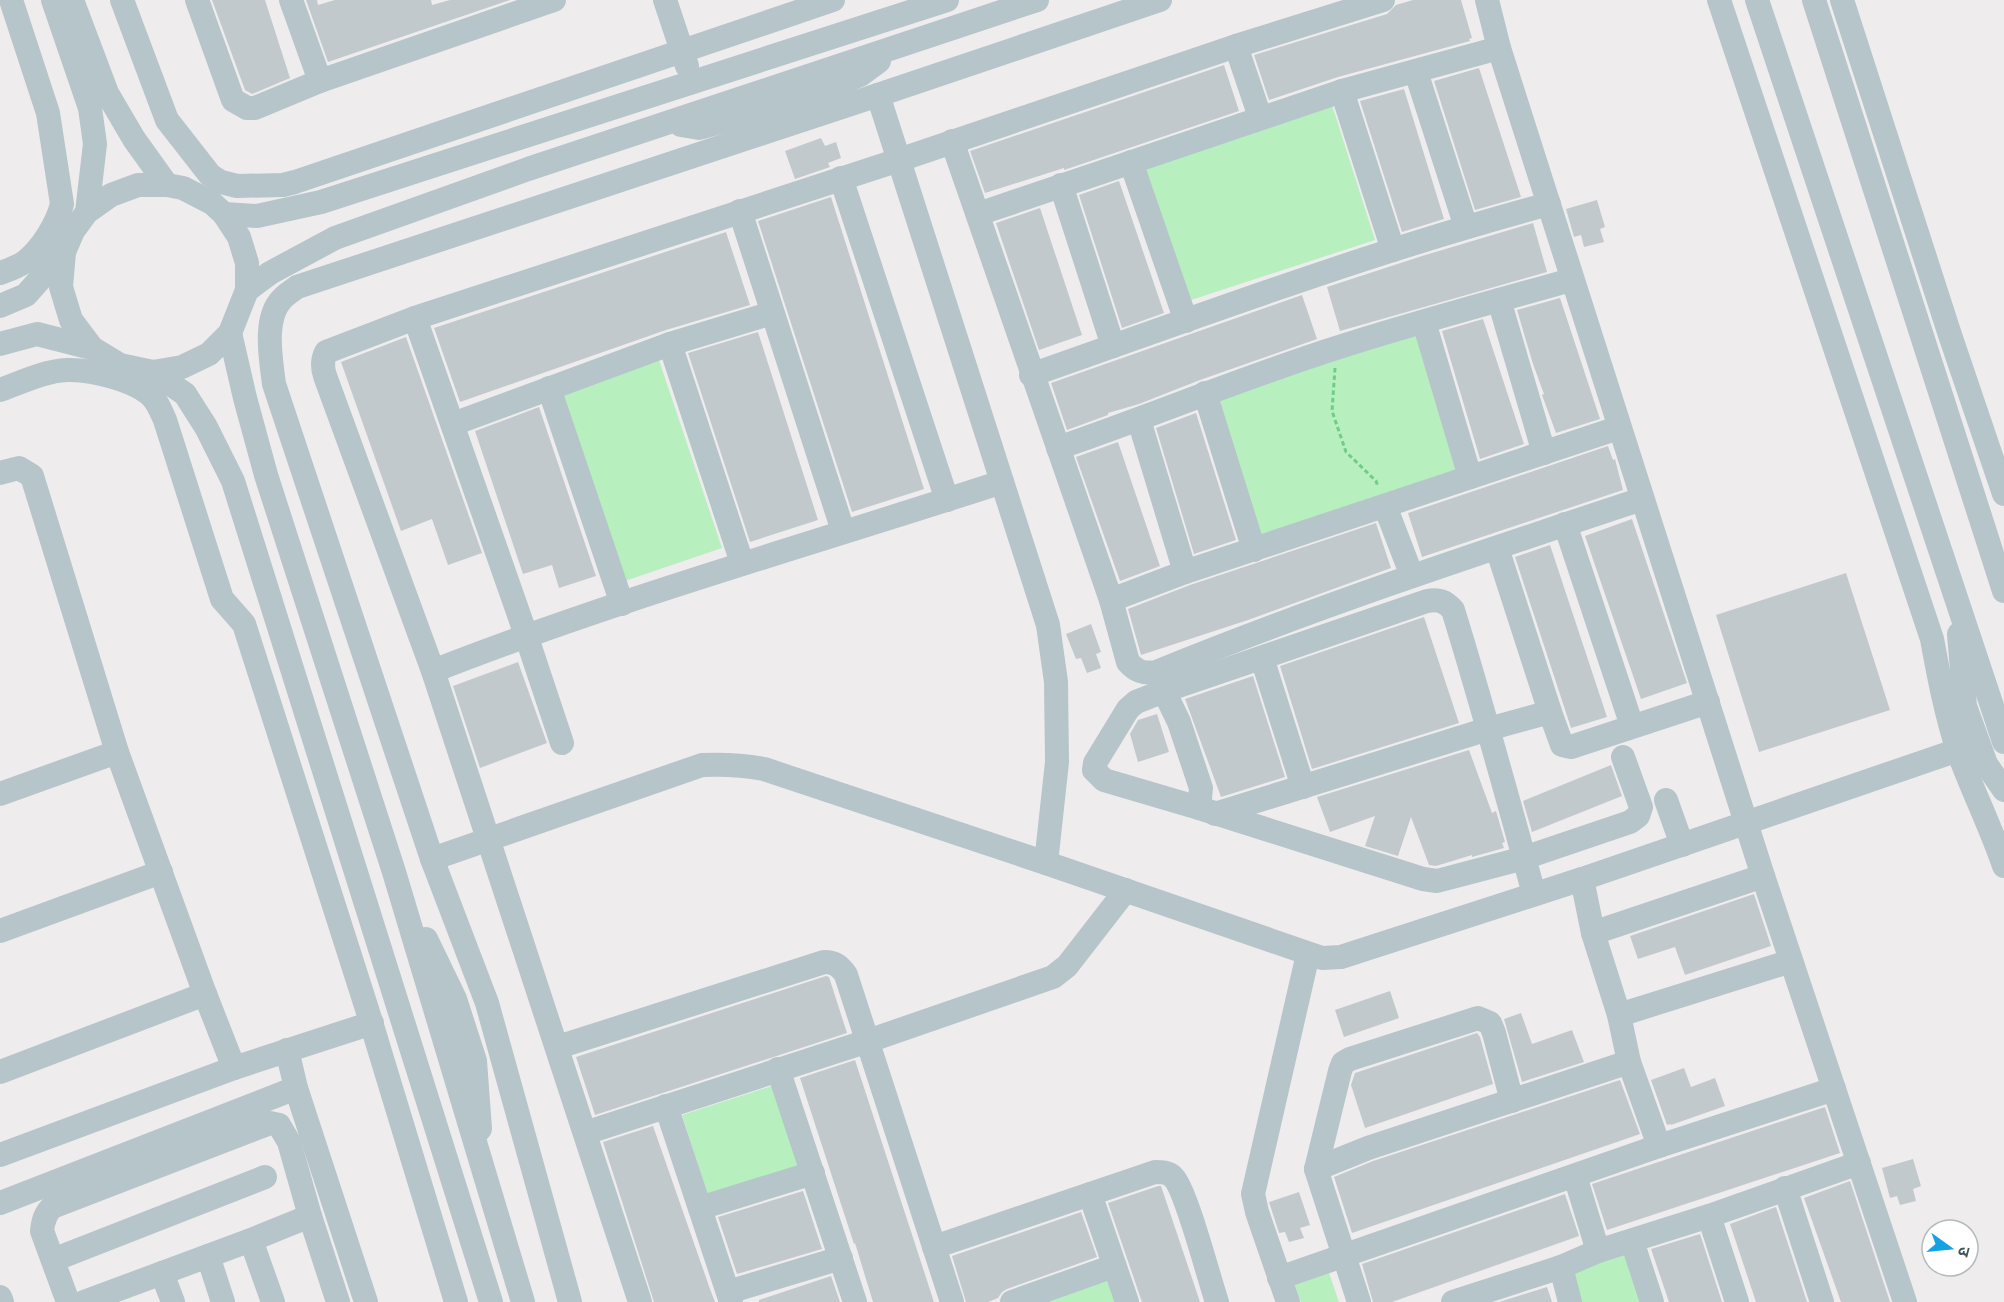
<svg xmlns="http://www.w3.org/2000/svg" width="2004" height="1302" font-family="'Work Sans','Noto Sans Devanagari',sans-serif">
<rect width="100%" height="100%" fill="#efeced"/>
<g fill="#b7efbf">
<path d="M1332 105 1375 240 1182 303 1139 168Z"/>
<path d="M1418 332 1461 471 1253 537 1210 397Z"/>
<path d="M658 357 722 548 619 583 555 391Z"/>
<path d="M772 1086 799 1169 709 1199 682 1115Z"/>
<path d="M1628 1246 1647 1302H1575L1564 1267Z"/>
<path d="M1329 1273 1339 1302H1301L1295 1285Z"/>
<path d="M1113 1279 1121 1302H1044Z"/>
</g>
<g fill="#c2c9cc">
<path d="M212 0H265L290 78 252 94 245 90Z"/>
<path d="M306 0H317L318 5 335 0H431L432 5 450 0H510L328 62Z"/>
<path d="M1413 0H1461L1472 38 1469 39 1470 41 1338 77 1269 100 1254 55 1387 14 1396 5Z"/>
<path d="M1224 65 1239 111 1064 170V168L985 193 970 151Z"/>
<path d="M1479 68 1521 197 1475 210 1434 81Z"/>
<path d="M1404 89 1444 219 1402 232 1360 101Z"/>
<path d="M821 138 825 146 836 142 841 158 828 163 830 167 795 179 785 151Z"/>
<path d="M1119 181 1164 313 1122 328 1079 195Z"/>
<path d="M831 197 924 489 852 512 758 221Z"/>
<path d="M1597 200 1605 227 1600 229 1604 242 1584 247 1581 235 1574 237 1566 209Z"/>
<path d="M1040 208 1082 335 1039 350 996 223Z"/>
<path d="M1533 223 1547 272 1340 331 1327 287 1422 256Z"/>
<path d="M726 232 750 305 666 330 460 402 434 328Z"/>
<path d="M1302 295 1317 339 1200 380 1139 404 1108 413V415L1067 430 1051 383Z"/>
<path d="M1560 298 1600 419 1556 433 1542 395 1544 394 1533 364 1517 310Z"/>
<path d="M1483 319 1524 444 1480 459 1442 331Z"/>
<path d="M758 332 818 520 750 542 688 353Z"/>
<path d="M406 337 482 553 448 565 432 519 401 531 341 362Z"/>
<path d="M539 407 596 576 559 588 552 565 523 574 475 431Z"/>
<path d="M1196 413 1236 540 1194 554 1156 428Z"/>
<path d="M1118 442 1160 566 1120 581 1076 457Z"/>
<path d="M1608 446 1613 460 1615 459 1623 490 1422 557 1408 513Z"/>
<path d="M1632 519 1687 683 1641 699 1585 536Z"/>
<path d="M1376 523 1391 568 1248 620 1141 655 1128 609 1190 585Z"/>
<path d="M1550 545 1607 717 1571 728 1515 557Z"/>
<path d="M1846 573 1890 710 1759 752 1716 615Z"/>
<path d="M1424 617 1459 723 1312 769 1280 666Z"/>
<path d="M1091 624 1101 652 1096 654 1101 668 1087 673 1081 658 1076 659 1066 634Z"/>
<path d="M518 662 547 743 480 768 453 686Z"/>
<path d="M1253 676 1285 777 1221 797 1185 699Z"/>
<path d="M1157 714 1169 752 1138 762 1130 734 1138 720Z"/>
<path d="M1469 750 1492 813 1496 811 1505 842 1502 843 1504 848 1472 857V855L1436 866 1429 865 1411 817 1398 856 1365 846 1375 816 1330 832 1317 797Z"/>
<path d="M1611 765 1622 796 1532 832 1523 801Z"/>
<path d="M1754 894 1771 946 1685 975 1675 947 1638 959 1630 936Z"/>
<path d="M826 976 829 977 847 1033 595 1115 576 1057Z"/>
<path d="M1390 991 1399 1018 1344 1037 1335 1010Z"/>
<path d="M1521 1013 1532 1044 1572 1030 1584 1062 1522 1082 1504 1019Z"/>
<path d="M1477 1033 1480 1037 1493 1084 1365 1128 1351 1085 1355 1073Z"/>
<path d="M855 1060 934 1302H873L855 1243 854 1244 800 1078Z"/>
<path d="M1684 1068 1691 1087 1715 1078 1725 1106 1671 1125V1124L1667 1125 1651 1080Z"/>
<path d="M1620 1080 1640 1134 1352 1233 1334 1177 1373 1161Z"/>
<path d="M1825 1107 1840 1153 1607 1230 1592 1184Z"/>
<path d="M653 1126 710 1289 715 1302H654L603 1142Z"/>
<path d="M1913 1159 1921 1186 1913 1189 1916 1201 1900 1205 1897 1196 1890 1198 1882 1168Z"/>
<path d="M1850 1181 1890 1302H1841L1804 1198Z"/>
<path d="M1158 1186H1161L1200 1302H1142L1108 1203Z"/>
<path d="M803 1191 822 1249 737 1274 718 1217Z"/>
<path d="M1299 1192 1310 1225 1300 1228 1304 1238 1289 1242 1285 1232 1279 1233 1269 1202Z"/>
<path d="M1565 1194 1579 1236 1392 1302H1373L1362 1264Z"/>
<path d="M1776 1207 1807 1302H1756L1730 1224Z"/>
<path d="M1081 1212 1097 1257 1007 1289 1002 1292 998 1298 988 1302H966L952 1256Z"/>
<path d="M1700 1234 1722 1302H1669L1651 1249Z"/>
<path d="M831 1276 840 1302H759V1300Z"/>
<path d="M1547 1287 1552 1302H1499Z"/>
</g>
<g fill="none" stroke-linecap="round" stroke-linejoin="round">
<path stroke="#6ece87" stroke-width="3" stroke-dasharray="4.5 3" stroke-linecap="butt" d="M1335 368 1332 411 1346 452 1376 481 1378 487"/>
<g stroke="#b6c5ca" stroke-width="24">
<path d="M53 0 90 108 95 144 87 212 73 231 64 252 61 287 71 320 92 348 120 365 153 372 182 367 209 354 230 333 247 290V263L239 237 224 214 212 203 183 188 167 185H138L111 195 87 212"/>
<path d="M72 0 107 93 134 139 167 185"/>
<path d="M122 0 167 120 210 175 221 182 237 186 283 185 295 182 833 0"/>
<path d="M197 0 233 100 247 108H255L320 81 554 0"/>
<path d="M291 0 320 81"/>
<path d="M665 0 687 66"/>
<path d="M1487 0 1499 48 1763 876 1905 1302"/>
<path d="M1719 0 1932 639C1939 677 1946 714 1958 751 1972 790 1991 827 2004 866"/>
<path d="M1757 0 2004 742"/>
<path d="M1814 0 2004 591"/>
<path d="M1842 0 1950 335 2004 494"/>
<path d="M1236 46 1260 117"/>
<path d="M1416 72 1466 227"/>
<path d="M1342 91 1393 250"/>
<path d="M878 95 1048 625 1056 682 1057 762 1046 863"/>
<path d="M681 125 699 128 798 101 860 75 879 61"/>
<path d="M952 141 1111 600 1128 662C1136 671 1143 674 1156 672 1315 607 1479 553 1642 499"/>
<path d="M1131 162 1186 321"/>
<path d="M841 178 947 500"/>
<path d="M1061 185 1113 346"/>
<path d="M740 211 843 531"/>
<path d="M224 214 257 216 321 202 947 0"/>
<path d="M978 214 1342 91 1499 48"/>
<path d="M0 273C9 270 18 267 26 261 42 248 57 224 62 204L48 113 11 0"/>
<path d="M247 290 270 273 335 238 528 169 1037 0"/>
<path d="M1499 300 1544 453"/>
<path d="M0 306 26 295 64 252"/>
<path d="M415 318 526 635 562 743"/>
<path d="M1424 322 1470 477"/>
<path d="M230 333 245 398 266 475 394 872 523 1302"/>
<path d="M0 344 37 334 92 348"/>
<path d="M670 344 742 563"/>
<path d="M153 372 185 394 206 427 233 481 491 1302"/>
<path d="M1031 375C1202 315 1373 251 1549 204"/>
<path d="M549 388 622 604"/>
<path d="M0 390C22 382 44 371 67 370 91 369 139 381 154 399 159 405 162 414 165 420L222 599 244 624 367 1009 456 1302"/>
<path d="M1205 393 1254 550"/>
<path d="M1139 420 1185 572"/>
<path d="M453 424 670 344 772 313"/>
<path d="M1058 448C1151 416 1242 378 1336 348 1413 323 1492 302 1571 280"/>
<path d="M0 473 19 468 32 476 117 752 205 994 234 1068"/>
<path d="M1385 506 1412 576"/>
<path d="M1565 524 1632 726"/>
<path d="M1497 548 1550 712 1562 745 1571 747 1708 702"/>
<path d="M1111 600 1185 572 1618 428"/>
<path d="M1959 634 1965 706 1986 764 2004 790"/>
<path d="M1262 658 1303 787"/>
<path d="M433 671C619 598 812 544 1002 482"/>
<path d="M1164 691 1179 722 1201 788 1199 808"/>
<path d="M0 794 117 752"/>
<path d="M1666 800 1682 845"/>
<path d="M1215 814 1488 729 1550 712"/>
<path d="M432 859 702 765C723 764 743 765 764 769L1046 863 1322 958 1341 957 1582 879"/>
<path d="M1534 894C1508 799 1482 704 1453 610 1445 601 1439 599 1427 601L1164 691 1136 702 1128 709 1095 763 1094 770 1104 780 1199 808 1423 879 1437 881 1524 858 1630 822 1638 816 1641 807 1623 757"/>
<path d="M0 931 161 872"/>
<path d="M1593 933 1763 876"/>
<path d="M426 939 455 999 475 1061 480 1129"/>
<path d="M1619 1015 1791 961"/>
<path d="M558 1047 824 962C835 962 840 966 846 975L952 1302"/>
<path d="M287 1050 296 1088 366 1302"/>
<path d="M778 1069 855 1302"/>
<path d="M0 1072 205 994"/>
<path d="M666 1106 731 1302"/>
<path d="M585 1133 868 1041 1053 977 1067 966 1126 890"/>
<path d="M1659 1146 1629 1062 1619 1015 1593 933 1582 879 1958 750"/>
<path d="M0 1155 234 1068 372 1023"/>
<path d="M1316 1169 1368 1148 1629 1062"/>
<path d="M1575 1176 1598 1251"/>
<path d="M1785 1188 1822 1302"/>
<path d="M1090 1194 1127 1302"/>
<path d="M0 1203 296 1088"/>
<path d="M700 1208 813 1173"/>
<path d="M1709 1216 1737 1302"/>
<path d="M251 1240 273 1302"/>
<path d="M1632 1241 1652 1302"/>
<path d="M934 1247 1155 1172C1161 1172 1168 1172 1173 1177 1186 1189 1209 1279 1217 1302"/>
<path d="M208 1256 223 1302"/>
<path d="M53 1260 265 1177"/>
<path d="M1561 1267 1570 1302"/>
<path d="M162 1273 173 1302"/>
<path d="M1279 1278 1659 1146 1834 1089"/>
<path d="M728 1292 841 1258"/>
<path d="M0 1297 2 1302"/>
<path d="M68 1302 42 1231C43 1221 45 1214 52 1207L270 1123 279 1125 289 1142 310 1216 338 1302"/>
<path d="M84 1302 251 1240 310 1216"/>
<path d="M570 1302 487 1003 432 859 274 384C271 360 263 318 282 299 286 294 292 291 297 287L878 95 1160 0"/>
<path d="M640 1302 433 671 325 376C322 367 322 360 326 352L415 318 899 160 1236 46 1383 0"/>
<path d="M1012 1302 1114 1266"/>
<path d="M1288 1302 1257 1212 1253 1194 1308 954"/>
<path d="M1359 1302 1316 1169 1340 1071 1343 1063 1350 1059 1478 1018 1490 1023 1494 1033 1512 1101"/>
<path d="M1453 1302 1561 1267 1598 1251 1709 1216 1859 1163"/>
</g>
</g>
<g transform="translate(1950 1248) rotate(105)"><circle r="28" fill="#ffffff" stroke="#b4bbbd" stroke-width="1.5"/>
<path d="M0-4.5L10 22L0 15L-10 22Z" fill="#13a2e2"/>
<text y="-9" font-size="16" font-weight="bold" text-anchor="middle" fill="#44555a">उ</text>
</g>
</svg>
